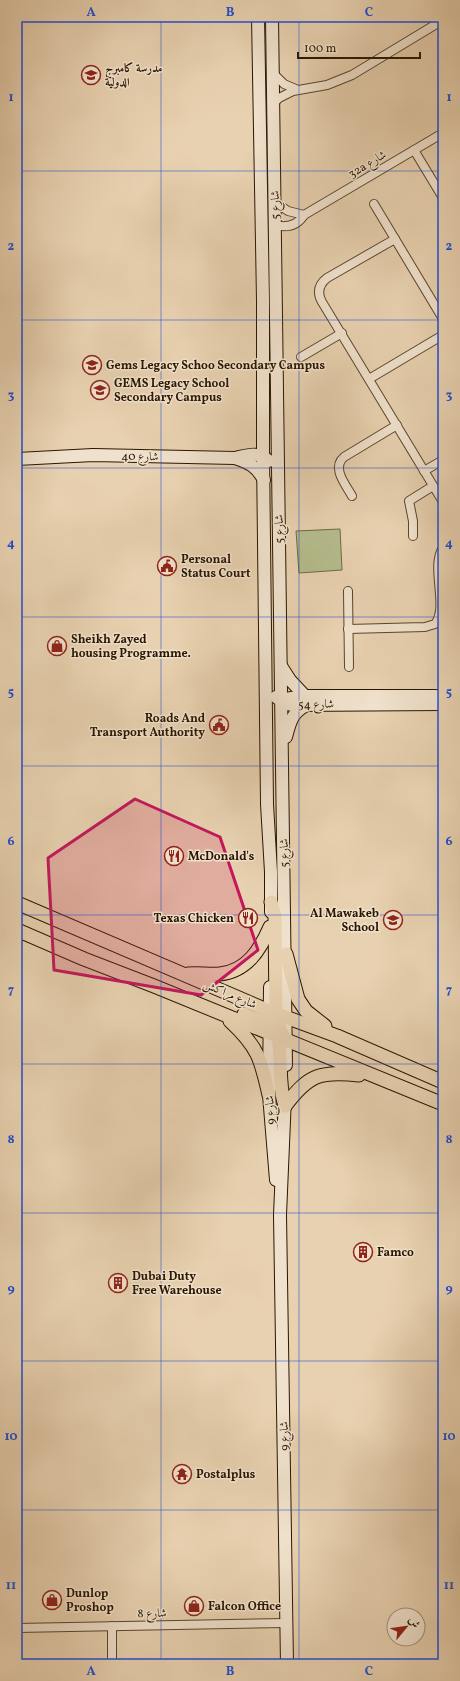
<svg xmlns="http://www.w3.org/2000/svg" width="460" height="1681" font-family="Vollkorn,Amiri,serif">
<rect width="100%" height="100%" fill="#e8d1b0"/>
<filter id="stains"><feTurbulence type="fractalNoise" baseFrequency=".005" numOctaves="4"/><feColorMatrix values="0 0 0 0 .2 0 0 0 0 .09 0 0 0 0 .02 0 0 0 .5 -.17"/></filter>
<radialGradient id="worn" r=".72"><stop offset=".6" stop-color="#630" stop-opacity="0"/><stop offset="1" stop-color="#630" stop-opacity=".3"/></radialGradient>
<path fill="#b5bc8c" stroke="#6f6946" d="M340 529 342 570 299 573 296 531Z"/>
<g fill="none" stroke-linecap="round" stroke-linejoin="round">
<defs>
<g id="street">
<path d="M273 73 284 84 298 90"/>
<path d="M273 104 279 98 293 91 327 85 352 75 443 20"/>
<path d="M414 150 443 198"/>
<path d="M275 202 288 211 304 215"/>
<path d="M374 204 443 319"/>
<path d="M275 225C287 228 297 226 304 215L443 133"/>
<path d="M395 239 327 278C318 285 317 293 322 302L443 502"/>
<path d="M301 357 342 333"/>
<path d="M369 379 443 335"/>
<path d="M424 471 443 460"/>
<path d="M352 496C346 485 331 468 344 457L397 425"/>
<path d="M413 536V521L409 501 433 486"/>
<path d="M348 591 349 667"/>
<path d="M348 629 425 627 435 624C449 607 430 566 443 548"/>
<path d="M112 1626V1664"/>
<path d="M17 1628 287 1623"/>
</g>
<g id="secondary">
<path d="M258 17 263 300V455L267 804 271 872V912"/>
<path d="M272 17 286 1065"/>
<path d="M235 458C250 463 256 466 264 480"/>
<path d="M17 459 93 455 235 458C248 455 259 451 269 461"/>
<path d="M281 666 290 680 305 696"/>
<path d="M276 697 286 704 294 705 443 704"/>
<path d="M285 699 305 696H436"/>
<path d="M286 737C290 722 292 712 307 705"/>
<path d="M270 987 269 1095 276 1180"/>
<path d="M285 1097 280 1215 287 1664"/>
</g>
<g id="primary">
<path d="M271 902 275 916 276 1013 279 1028 286 1041"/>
<path d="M17 903 269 1011 337 1036 443 1082"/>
<path d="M17 930 84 959 154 986 443 1104"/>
<path d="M286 954 298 999 306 1011 325 1026"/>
<path d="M188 974C199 973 210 975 220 974 247 971 260 950 270 927"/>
<path d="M244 1014C257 1020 272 1028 285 1017"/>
<path d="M230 1021C258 1047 261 1059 269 1095"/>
<path d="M277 1032C283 1056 277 1082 285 1106"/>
<path d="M285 1106C309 1074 320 1071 359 1075"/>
</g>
</defs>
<use href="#street" stroke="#59452c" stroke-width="10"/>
<use href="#secondary" stroke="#291600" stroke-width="14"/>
<use href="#primary" stroke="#291600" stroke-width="15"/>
<use href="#street" stroke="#f0e1cc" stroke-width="8"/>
<use href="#secondary" stroke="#f0e1cc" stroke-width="12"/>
<use href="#primary" stroke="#e8d1b0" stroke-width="13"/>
</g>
<path fill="#c2185b" fill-opacity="0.2" stroke="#c2185b" stroke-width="3" stroke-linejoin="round" d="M135 799 220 837 258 950 201 995 54 970 48 858Z"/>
<path fill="none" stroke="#1d4ed8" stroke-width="1" stroke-opacity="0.55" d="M161 17V1664M299 17V1664M17 171H443M17 320H443M17 468H443M17 617H443M17 766H443M17 915H443M17 1064H443M17 1213H443M17 1361H443M17 1510H443"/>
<defs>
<symbol id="school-ring" viewBox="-11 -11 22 22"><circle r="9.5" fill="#f0e1cc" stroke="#8f2418" stroke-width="1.5"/><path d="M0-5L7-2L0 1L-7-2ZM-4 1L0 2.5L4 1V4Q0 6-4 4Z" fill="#8f2418"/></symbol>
<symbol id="university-ring" viewBox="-11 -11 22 22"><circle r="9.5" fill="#f0e1cc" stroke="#8f2418" stroke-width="1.5"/><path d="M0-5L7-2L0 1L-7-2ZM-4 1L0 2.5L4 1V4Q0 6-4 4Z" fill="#8f2418"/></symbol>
<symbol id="civic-ring" viewBox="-11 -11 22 22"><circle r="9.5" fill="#f0e1cc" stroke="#8f2418" stroke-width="1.5"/><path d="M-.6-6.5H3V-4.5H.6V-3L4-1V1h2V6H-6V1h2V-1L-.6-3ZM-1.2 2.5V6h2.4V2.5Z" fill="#8f2418"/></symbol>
<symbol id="shop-ring" viewBox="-11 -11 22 22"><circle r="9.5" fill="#f0e1cc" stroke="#8f2418" stroke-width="1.5"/><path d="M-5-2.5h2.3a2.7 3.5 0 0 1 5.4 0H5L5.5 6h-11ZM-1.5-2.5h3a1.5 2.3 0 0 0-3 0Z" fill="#8f2418"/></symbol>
<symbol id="restaurant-ring" viewBox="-11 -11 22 22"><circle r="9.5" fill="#f0e1cc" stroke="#8f2418" stroke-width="1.5"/><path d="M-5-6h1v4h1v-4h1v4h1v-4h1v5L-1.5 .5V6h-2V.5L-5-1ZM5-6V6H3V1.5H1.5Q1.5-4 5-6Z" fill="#8f2418"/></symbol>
<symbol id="building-ring" viewBox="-11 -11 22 22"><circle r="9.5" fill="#f0e1cc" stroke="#8f2418" stroke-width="1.5"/><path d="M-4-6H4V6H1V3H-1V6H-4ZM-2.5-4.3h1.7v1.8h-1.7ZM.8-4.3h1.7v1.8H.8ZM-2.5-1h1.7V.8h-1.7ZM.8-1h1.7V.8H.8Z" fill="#8f2418"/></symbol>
<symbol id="temple-ring" viewBox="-11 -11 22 22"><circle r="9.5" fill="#f0e1cc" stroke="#8f2418" stroke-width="1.5"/><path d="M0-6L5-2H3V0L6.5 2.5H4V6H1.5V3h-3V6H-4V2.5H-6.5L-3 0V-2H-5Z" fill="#8f2418"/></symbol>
</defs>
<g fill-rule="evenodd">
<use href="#school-ring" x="80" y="64" width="22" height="22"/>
<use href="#school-ring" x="81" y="354" width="22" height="22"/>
<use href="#university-ring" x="89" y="379" width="22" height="22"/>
<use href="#civic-ring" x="156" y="555" width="22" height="22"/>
<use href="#shop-ring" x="46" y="635" width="22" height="22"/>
<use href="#civic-ring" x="208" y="714" width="22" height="22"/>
<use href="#restaurant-ring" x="163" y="845" width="22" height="22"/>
<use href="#restaurant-ring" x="237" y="907" width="22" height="22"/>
<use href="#school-ring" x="382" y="909" width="22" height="22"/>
<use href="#building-ring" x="352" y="1241" width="22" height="22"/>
<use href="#building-ring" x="107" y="1272" width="22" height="22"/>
<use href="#temple-ring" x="171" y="1463" width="22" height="22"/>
<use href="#shop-ring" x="41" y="1589" width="22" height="22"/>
<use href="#shop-ring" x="183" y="1595" width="22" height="22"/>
</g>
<g text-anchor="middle" stroke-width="3" stroke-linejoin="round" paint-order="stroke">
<g font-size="12" font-weight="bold" fill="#291600" stroke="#f0e1cc" text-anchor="start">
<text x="105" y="72">مدرسة كامبرج<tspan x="105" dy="14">الدولية</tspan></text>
<text x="106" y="369">Gems Legacy Schoo Secondary Campus</text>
<text x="114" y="387">GEMS Legacy School<tspan x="114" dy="14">Secondary Campus</tspan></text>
<text x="181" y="563">Personal<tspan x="181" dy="14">Status Court</tspan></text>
<text x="71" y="643">Sheikh Zayed<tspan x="71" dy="14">housing Programme.</tspan></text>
<text x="205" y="722" text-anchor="end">Roads And<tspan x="205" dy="14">Transport Authority</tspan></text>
<text x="188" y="860">McDonald's</text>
<text x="379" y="917" text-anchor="end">Al Mawakeb<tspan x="379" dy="14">School</tspan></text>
<text x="234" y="922" text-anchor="end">Texas Chicken</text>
<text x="377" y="1256">Famco</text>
<text x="132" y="1280">Dubai Duty<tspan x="132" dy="14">Free Warehouse</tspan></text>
<text x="196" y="1478">Postalplus</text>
<text x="66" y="1597">Dunlop<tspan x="66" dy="14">Proshop</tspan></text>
<text x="208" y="1610">Falcon Office</text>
</g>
<g font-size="12" fill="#291600" stroke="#f0e1cc">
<text transform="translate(367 164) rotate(-31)" y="4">32a شارع</text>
<text transform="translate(275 205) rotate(-91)" y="4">شارع 5</text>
<text transform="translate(140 456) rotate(1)" y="4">شارع 40</text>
<text transform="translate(279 529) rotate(-91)" y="4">شارع 5</text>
<text transform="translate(316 704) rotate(-1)" y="4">شارع 54</text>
<text transform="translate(284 853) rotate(-91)" y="4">شارع 5</text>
<text transform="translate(230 994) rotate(23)" y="4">شارع مراكش</text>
<text transform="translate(270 1110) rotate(-93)" y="4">شارع 9</text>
<text transform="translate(284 1436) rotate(-91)" y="4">شارع 9</text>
<text transform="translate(152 1613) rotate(-1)" y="4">شارع 8</text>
</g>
</g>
<rect width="460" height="1681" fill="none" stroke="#e8d1b0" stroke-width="44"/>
<g transform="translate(406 1627) rotate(61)"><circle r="19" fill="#f0e1cc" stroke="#a0907a"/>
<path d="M0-3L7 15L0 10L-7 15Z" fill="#8f2418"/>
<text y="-6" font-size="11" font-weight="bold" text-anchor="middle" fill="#291600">ش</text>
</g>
<path d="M298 52v6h122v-6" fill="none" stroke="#291600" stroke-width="2"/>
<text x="304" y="52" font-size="12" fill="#291600" stroke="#f0e1cc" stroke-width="3" paint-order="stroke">100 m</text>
<rect x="22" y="22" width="416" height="1637" fill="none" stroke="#1d4ed8" stroke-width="1.5"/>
<g font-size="13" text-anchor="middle" font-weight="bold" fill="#1d4ed8">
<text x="91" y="16">A</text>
<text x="230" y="16">B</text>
<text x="369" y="16">C</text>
<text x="11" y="101">1</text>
<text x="449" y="101">1</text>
<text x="11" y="250">2</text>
<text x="449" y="250">2</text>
<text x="11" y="399">3</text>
<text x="449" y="399">3</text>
<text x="11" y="547">4</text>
<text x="449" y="547">4</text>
<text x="11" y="696">5</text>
<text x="449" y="696">5</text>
<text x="11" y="845">6</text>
<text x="449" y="845">6</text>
<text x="11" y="994">7</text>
<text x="449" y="994">7</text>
<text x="11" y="1143">8</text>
<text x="449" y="1143">8</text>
<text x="11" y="1292">9</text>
<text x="449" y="1292">9</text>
<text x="11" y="1440">10</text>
<text x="449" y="1440">10</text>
<text x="11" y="1589">11</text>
<text x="449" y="1589">11</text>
<text x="91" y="1675">A</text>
<text x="230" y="1675">B</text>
<text x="369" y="1675">C</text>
</g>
<rect width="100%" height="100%" filter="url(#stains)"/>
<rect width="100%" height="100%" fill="url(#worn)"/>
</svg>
